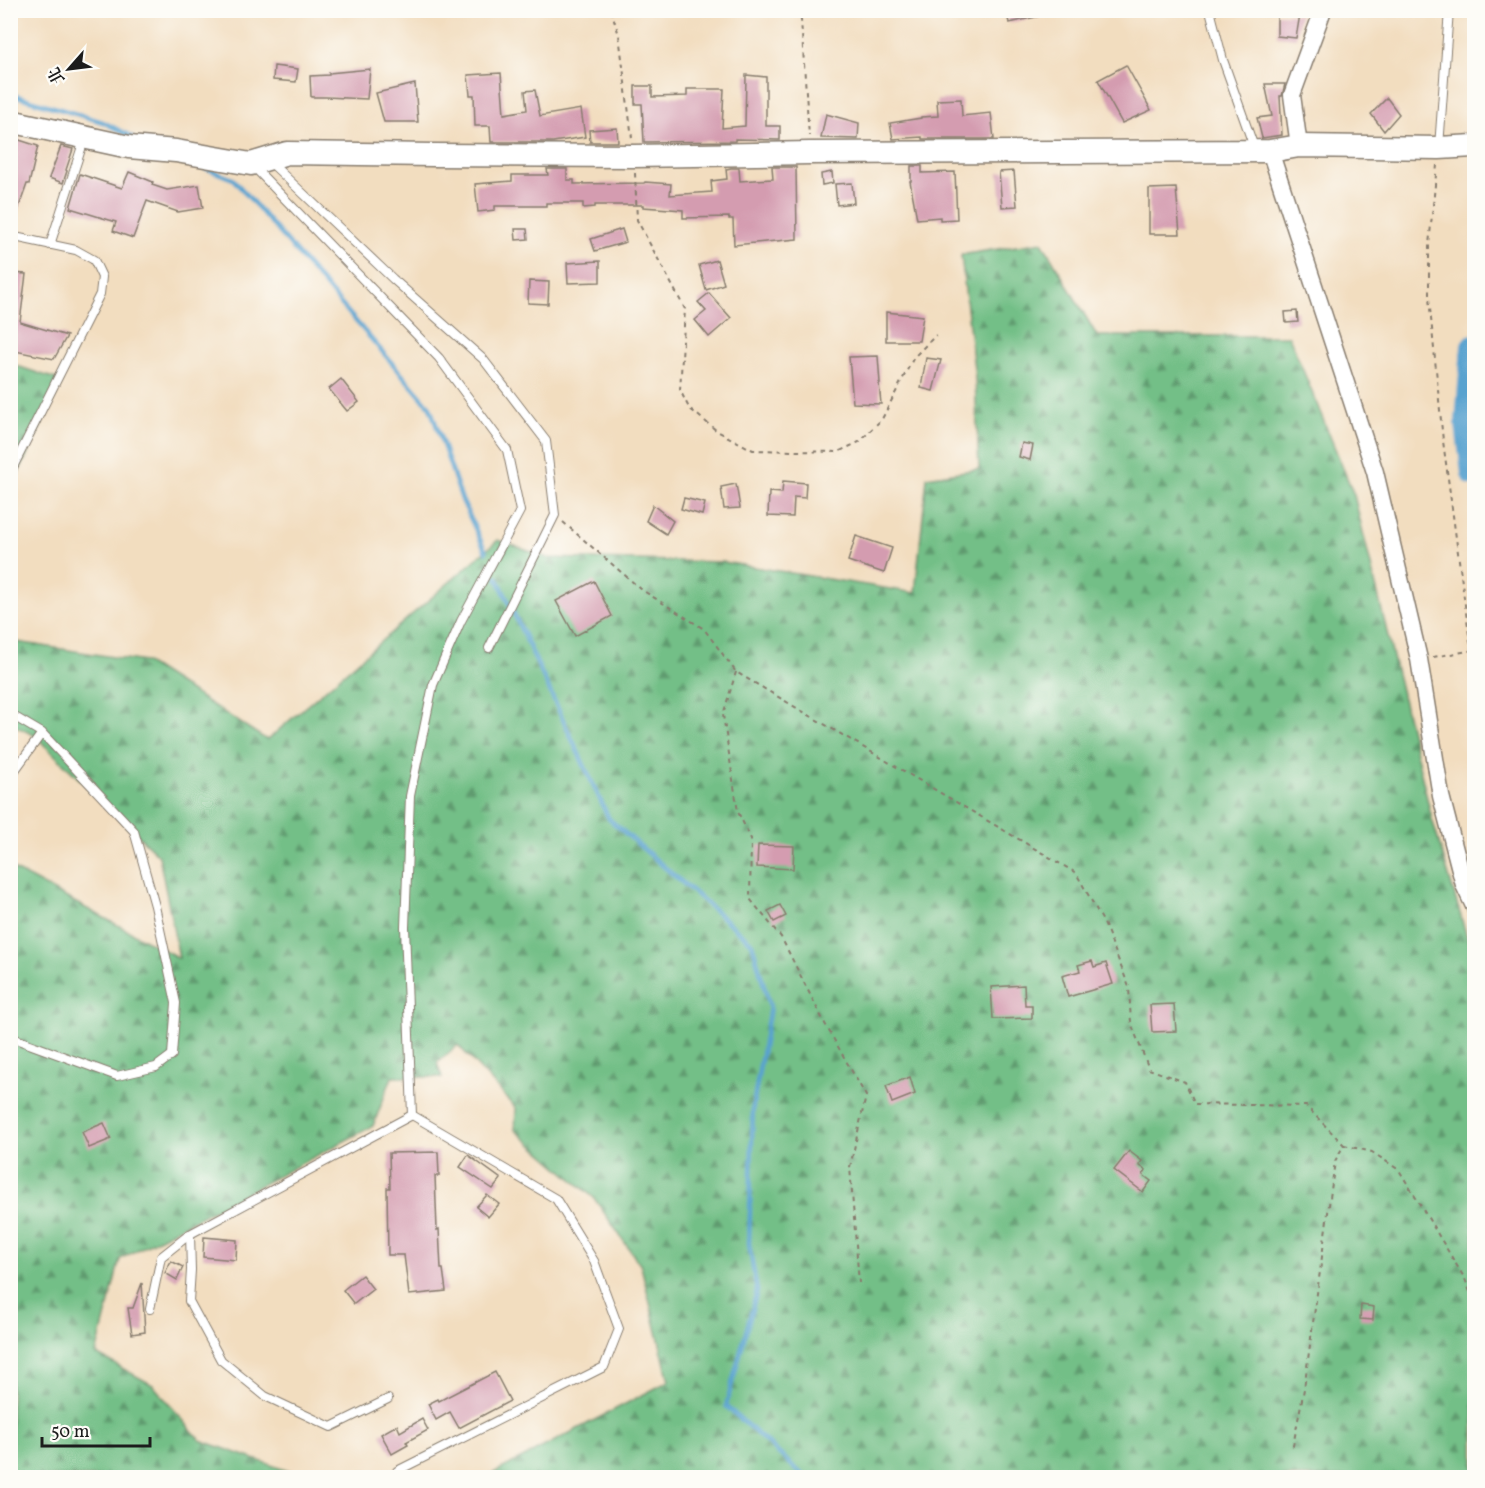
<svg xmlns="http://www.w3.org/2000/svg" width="1485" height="1488" font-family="Vollkorn,'Noto Serif TC',serif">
<defs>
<pattern id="forest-firs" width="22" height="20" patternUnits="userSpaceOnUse" patternTransform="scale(1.5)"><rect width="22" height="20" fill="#73bf87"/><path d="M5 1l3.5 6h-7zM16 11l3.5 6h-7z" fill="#5e9a6e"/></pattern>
</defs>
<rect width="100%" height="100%" fill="#fdfcf7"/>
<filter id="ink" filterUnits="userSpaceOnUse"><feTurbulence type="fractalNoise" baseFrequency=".0167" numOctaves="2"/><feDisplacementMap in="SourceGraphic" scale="12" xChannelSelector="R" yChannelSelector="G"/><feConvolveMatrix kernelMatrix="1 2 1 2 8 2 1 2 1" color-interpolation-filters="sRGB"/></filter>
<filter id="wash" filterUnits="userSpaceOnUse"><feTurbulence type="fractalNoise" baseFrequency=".008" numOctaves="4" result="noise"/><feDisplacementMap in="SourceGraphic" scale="24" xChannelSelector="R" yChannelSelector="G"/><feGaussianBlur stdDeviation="1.35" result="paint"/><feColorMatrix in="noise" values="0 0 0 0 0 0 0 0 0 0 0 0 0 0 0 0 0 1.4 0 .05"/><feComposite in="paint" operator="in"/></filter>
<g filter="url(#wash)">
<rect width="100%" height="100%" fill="#f2ddbf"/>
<g fill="url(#forest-firs)" stroke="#486e52" stroke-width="1.5">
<path d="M1042 242 1097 336H1289L1354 495 1432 819 1469 944 1474 952V1477H486L669 1381 641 1266 594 1198 515 1130 516 1108 458 1045 437 1063 442 1077H392L373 1126 120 1259 96 1354 153 1385 200 1440 305 1477 367 1472 374 1477H11V868L179 958 159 856 34 735 11 724 10 641 145 662 267 740 498 540 548 558 723 562 915 593 927 477 979 469 975 378 961 255Z"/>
<path d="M11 364 62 381 11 489Z"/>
</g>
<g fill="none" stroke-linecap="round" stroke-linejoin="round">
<g stroke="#58a2cf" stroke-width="4.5">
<path d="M10 94 103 122 132 137"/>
<path d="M197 165 233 179 430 407 462 500 486 552"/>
<path d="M497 577 609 819 752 943 770 1007 753 1106 749 1244 757 1291 726 1406 806 1478"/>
</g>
<path stroke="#58a2cf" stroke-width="26" d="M1474 347 1468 423 1474 473"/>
</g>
<g id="blocks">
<g fill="#d49cb0">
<path d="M1006 10H1044L1045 15 1009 23Z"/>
<path d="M1277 14H1300L1296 38 1277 36Z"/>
<path d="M1126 65 1151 110 1122 123 1098 80Z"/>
<path d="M274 66 298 69 296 82 273 80Z"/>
<path d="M370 69 367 99 326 97H311L310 76 329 75V73Z"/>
<path d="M501 73 504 114 527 110 525 91 535 90 540 116 581 109 585 137 553 142H491L490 126H475L474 95H470L468 75Z"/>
<path d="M746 75 766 77V126H780V140L735 139V141L644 142 642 104H635V86H652V97L687 96V89H724L722 128 745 126Z"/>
<path d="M415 84 418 122H384L376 93Z"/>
<path d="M1265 84H1285L1282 96H1280L1282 135 1262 138 1257 118 1272 116Z"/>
<path d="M1387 98 1399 114 1384 131 1371 114Z"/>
<path d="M961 99 962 116 991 113 994 139H922V137L893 139 890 123 921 118V117L938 116 937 100Z"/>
<path d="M826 114 859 123 858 139 821 138Z"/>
<path d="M617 128 618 142H590L589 130Z"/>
<path d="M10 137 38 146 29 184H27L12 227H10Z"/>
<path d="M61 146 73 149 66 170 67 171 63 183 49 178Z"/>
<path d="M911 166H922V173L955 172 957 219 940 220V217L917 219 910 181H911Z"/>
<path d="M772 167H796L797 239 734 245 733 219H729V217L683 218V210L643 207V205H595V207L583 208V203H546V206H495V210L478 212 475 184 512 181V175H548L547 169H567V180H574V184L644 183 645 182 671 184 670 195 712 192 711 181 727 179 726 169 731 168H739L740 181 773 179Z"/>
<path d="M1014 171 1017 206 1002 207 999 172Z"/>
<path d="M129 172 153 182 152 185 167 190 199 185 203 208 178 212 147 201 133 238 113 231 116 222 70 208 80 174 122 188Z"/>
<path d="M832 172 833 183 822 185 821 174Z"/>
<path d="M852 183 854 203 837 205 835 184Z"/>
<path d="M1176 188 1180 234H1149V189Z"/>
<path d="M515 229H527L528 239 516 240Z"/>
<path d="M622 229 626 242 595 251 591 239Z"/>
<path d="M717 260 724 284 706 290 699 265Z"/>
<path d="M600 261V282L568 283 567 263Z"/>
<path d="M10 273 26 274 20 322 67 336 54 359 10 350Z"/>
<path d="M529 281 549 282 548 304 528 303Z"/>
<path d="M709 293 731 318 709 337 695 320 706 311 698 302Z"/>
<path d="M1297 311 1298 322 1286 323 1285 312Z"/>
<path d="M886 312 923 316 919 341H886Z"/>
<path d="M878 356 880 383H879L881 404 853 403 849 357Z"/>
<path d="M926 358 941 360 933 391 921 388Z"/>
<path d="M341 379 359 402 347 411 329 389Z"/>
<path d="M1022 443 1033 445 1030 460 1019 457Z"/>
<path d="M783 481 806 483 805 498 794 497 793 517 768 516 769 492 782 493Z"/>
<path d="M736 484 740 508 724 509 721 487Z"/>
<path d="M684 498 705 503 702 515 681 509Z"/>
<path d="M653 505 673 521 666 534 646 521Z"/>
<path d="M856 536 892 548 884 573 848 561Z"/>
<path d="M594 581 612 616 575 636 556 601Z"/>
<path d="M758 845 794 846 793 869 757 867Z"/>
<path d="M780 905 786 916 774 922 768 911Z"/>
<path d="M1092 961 1094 967 1106 963 1113 984 1068 997 1062 976 1080 971 1078 965Z"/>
<path d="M1024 985 1025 1005H1032V1018L993 1019 991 987Z"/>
<path d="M1174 1004 1176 1031 1152 1032 1150 1005Z"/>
<path d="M910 1077 915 1094 892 1103 886 1086Z"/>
<path d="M104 1123 111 1139 89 1148 82 1132Z"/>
<path d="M1129 1151 1142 1161 1139 1165 1146 1170 1143 1175 1151 1181 1143 1192 1114 1170Z"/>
<path d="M438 1152 439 1176H435L437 1230 439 1229 441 1269H443L446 1291 409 1295 404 1255H388L387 1188H390L389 1153Z"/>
<path d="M468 1155 501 1179 493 1189 460 1167Z"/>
<path d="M487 1195 499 1204 488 1217 476 1207Z"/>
<path d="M204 1237 237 1240 236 1260 203 1257Z"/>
<path d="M171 1261 183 1267 177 1280 165 1273Z"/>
<path d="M362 1275 373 1289 354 1304 343 1290Z"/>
<path d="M142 1283 145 1332 132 1334 128 1308H133Z"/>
<path d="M1361 1305 1374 1307 1373 1320 1360 1319Z"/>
<path d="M495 1372 510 1401 459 1428 450 1412 436 1420 428 1404 438 1399 439 1401Z"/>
<path d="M422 1419 428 1430 406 1442 408 1445 392 1454 381 1434 397 1425 400 1432Z"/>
</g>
</g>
</g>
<g filter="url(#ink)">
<use href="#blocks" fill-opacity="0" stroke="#877c6e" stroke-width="1.5"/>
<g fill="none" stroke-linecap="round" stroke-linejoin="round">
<defs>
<g id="lane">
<path d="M1210 10 1223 60 1255 150"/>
<path d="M1439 147 1449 10"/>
<path d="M269 161 393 279 483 359 546 441 555 515 489 648"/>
<path d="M254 167 439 358 507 450 520 511 461 621 433 685 410 796 405 927 412 1115 556 1199 594 1261 619 1329 604 1367 397 1471"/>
<path d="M10 236 76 250 94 260 102 277 100 294 10 473"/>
<path d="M50 245 84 140"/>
<path d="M10 714 42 733 134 831 155 906 176 1003 172 1055 156 1067 117 1076 10 1037"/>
<path d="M10 777 42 733"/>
<path d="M190 1234 191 1270 189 1301 221 1360 265 1396 331 1427 388 1399"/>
<path d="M150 1309 161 1257 190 1234 412 1115"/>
</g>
<g id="street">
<path d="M1299 146 1292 95 1323 10"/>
<path d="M1270 151 1375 472 1419 659 1441 796 1464 885 1474 906"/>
</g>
<path id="secondary" d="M10 121 129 147 176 151 251 164 287 153 433 155 634 156 810 153 1270 151 1299 146 1439 148 1474 146"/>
</defs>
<use href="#lane" stroke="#877c6e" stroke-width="10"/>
<use href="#street" stroke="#877c6e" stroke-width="19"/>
<use href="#secondary" stroke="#877c6e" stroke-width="25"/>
<g stroke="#877c6e" stroke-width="2" stroke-dasharray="4.5 4.5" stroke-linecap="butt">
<path d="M611 10 619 35 632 138"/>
<path d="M797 10 801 20 809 136"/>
<path d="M1437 165 1429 245V298L1443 441 1474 672"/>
<path d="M635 173 637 220 685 309 680 390 689 408 717 431 753 450 838 452 859 442 882 419 914 357 936 335"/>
<path d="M563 522 642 590 704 629 736 672 1076 873 1104 923 1129 987 1131 1023 1149 1069 1185 1082 1195 1104 1306 1106 1344 1145 1335 1161 1304 1389 1292 1451"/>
<path d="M1433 657 1474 650"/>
<path d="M736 672 723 715 738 812 751 839 750 899 781 937 824 1022 866 1096 850 1167 859 1283"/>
<path d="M1344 1145 1372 1152 1399 1170 1465 1279 1474 1302"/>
</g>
<use href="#lane" stroke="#fff" stroke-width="8"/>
<use href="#street" stroke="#fff" stroke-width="16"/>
<use href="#secondary" stroke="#fff" stroke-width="22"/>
</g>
</g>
<rect width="1485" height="1488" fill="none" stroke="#fdfcf7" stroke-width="36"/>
<g transform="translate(69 69) rotate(242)" stroke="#fdfcf7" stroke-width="4.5" paint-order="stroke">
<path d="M0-4.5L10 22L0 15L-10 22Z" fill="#1c1c1c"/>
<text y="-9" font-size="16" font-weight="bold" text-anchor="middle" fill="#1c1c1c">北</text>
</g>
<path d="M42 1437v9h108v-9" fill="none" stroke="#1c1c1c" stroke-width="3"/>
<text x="51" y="1437" font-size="18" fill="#1c1c1c" stroke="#fdfcf7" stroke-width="4.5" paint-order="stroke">50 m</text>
</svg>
